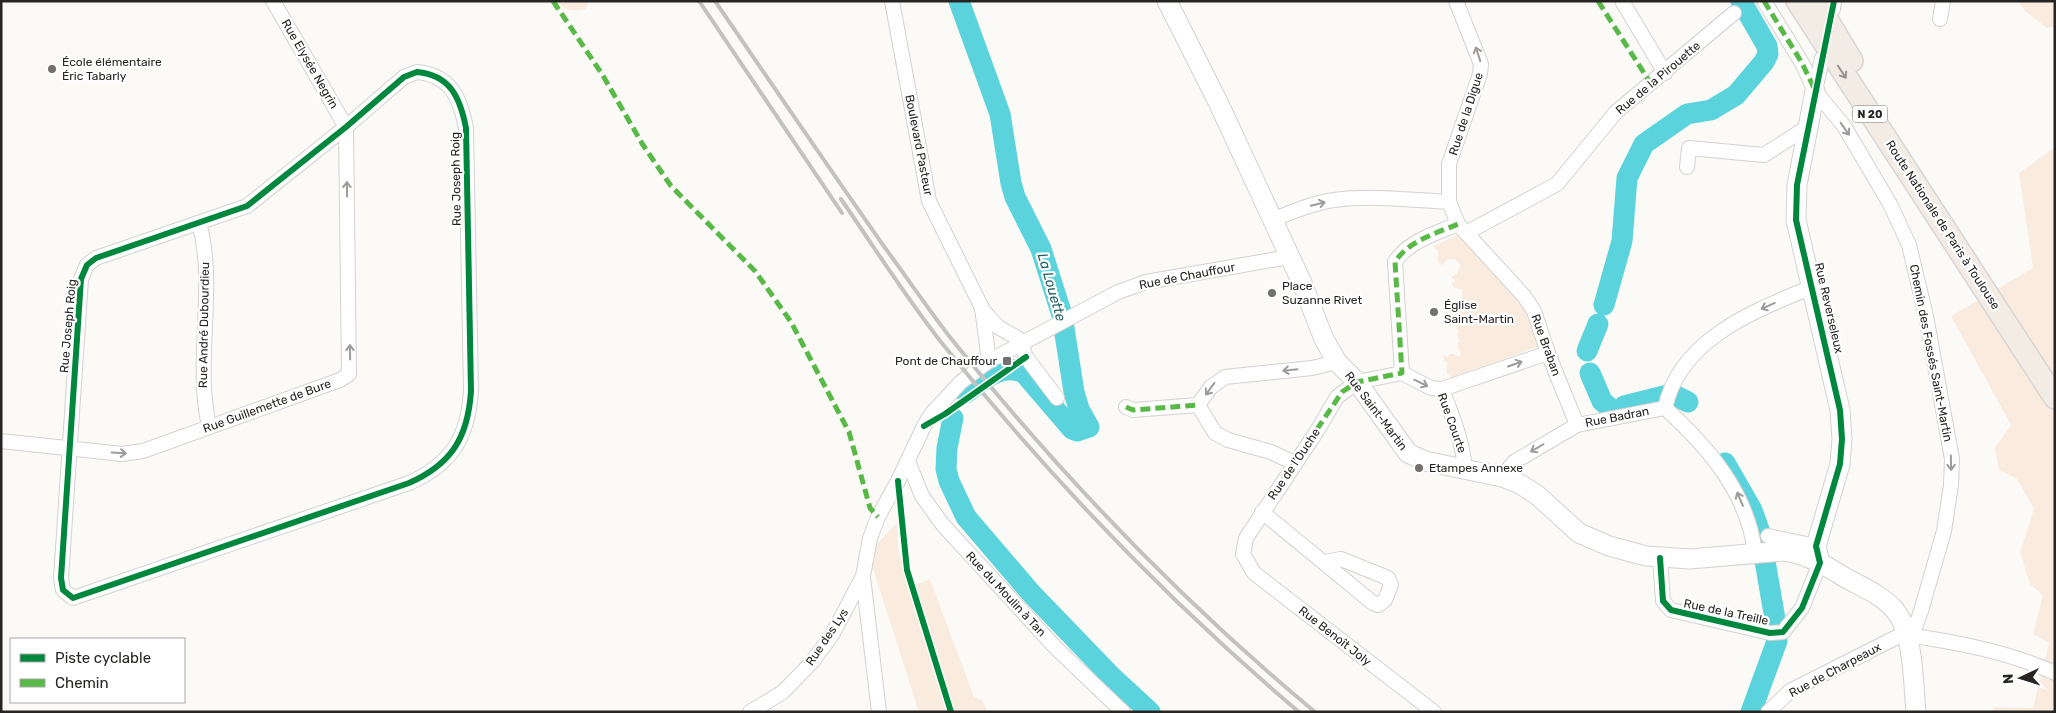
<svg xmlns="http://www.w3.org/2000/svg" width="2056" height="713" font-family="Rubik,sans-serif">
<rect width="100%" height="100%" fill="#fcfaf7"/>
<g fill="#f9ecdf">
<path d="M556 1H589L586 9C573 11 565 12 556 1Z"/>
<path d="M2018 1H2055V26L2047 28 2025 11Z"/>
<path d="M2055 147V712H1994L1993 707 2033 708 2049 643 2033 634 2043 595 2030 584 2020 552 2034 509 2017 479 1999 470 1995 448 2011 425 1951 316 2033 268 2019 173Z"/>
<path d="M1460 234 1529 310 1538 336 1537 347 1450 378V374H1447L1446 366 1449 363 1445 362 1443 355 1448 357 1449 354H1454L1459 357 1461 353 1458 350V343L1460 341 1458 339 1457 332H1460L1457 329 1456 319 1459 318 1456 316V307L1463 303 1462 290 1453 287 1452 282H1455V279H1452V276L1457 274 1460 265 1455 259 1446 260 1443 265 1438 263V250L1433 246Z"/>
<path d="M897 523 898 549 911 587 930 579 974 697 982 700 988 712H919L868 553Z"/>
</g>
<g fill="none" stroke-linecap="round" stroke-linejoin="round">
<g stroke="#5bd3dc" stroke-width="21">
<path d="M959 1 1000 114 1011 183 1015 197 1041 249 1062 315 1074 392 1079 409 1089 427 1077 431 1072 429 1024 373C1003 362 983 380 966 393"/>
<path d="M1604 305 1622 241 1627 178 1644 144 1687 114 1711 110 1736 95 1764 62 1768 54 1767 46 1741 1"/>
<path d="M1587 351 1598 324"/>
<path d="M1590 373 1602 401 1612 410"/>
<path d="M1624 406 1672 394 1688 402"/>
<path d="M953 418 947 448 946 469 949 481 966 517 1031 593 1112 677 1150 712"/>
<path d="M1725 463 1752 510 1764 544"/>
<path d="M1765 561 1776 625"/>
<path d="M1751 712 1777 641"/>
</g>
<defs>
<g id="street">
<path d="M892 1 929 201 982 308 989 361"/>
<path d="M1456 1 1481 64 1480 74 1449 164V202L1458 224 1524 296 1534 311 1548 353 1577 425"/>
<path d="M1622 1 1665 73"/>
<path d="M1764 1 1802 63 1815 91 1844 126 1890 204 1909 245 1926 316 1952 459 1951 485 1944 531 1921 611 1916 625 1907 635"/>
<path d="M1833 9 1834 1"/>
<path d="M1940 19 1943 1"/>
<path d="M417 72C450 75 460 97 466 128L471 391C468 437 452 464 409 483L73 598 63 590 61 578 81 279 87 265 96 258 247 206 346 127 404 77Z"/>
<path d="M1815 91 1822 58"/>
<path d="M1687 167 1689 148 1764 155 1809 126"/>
<path d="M1272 220C1292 212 1313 203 1334 200 1372 195 1411 200 1449 202"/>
<path d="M199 223C217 286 194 360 209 426"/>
<path d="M1466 233 1557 184 1616 112 1734 13"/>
<path d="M982 309 998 327 1019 339 1026 357 1057 398"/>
<path d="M1402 373 1357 382 1337 397 1317 431 1246 538 1243 554 1254 573 1434 712"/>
<path d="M1402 373 1395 262C1408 241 1437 233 1458 224"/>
<path d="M1402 373 1431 388 1442 389 1548 353"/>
<path d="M1442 389C1452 415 1463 442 1465 470"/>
<path d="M1198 405 1215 433 1228 440 1271 452 1294 463"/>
<path d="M1126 407 1133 410 1198 405 1211 387 1225 377 1312 368 1337 362"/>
<path d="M1665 408C1680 339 1754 311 1812 287"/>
<path d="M1665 408C1708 447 1748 493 1755 553"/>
<path d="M1 441 122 454 143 451 340 380 349 374 346 127 273 1"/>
<path d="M908 461 922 496 943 525 1055 647 1123 712"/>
<path d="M1502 477 1514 462 1577 425 1665 408"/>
<path d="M1262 512 1373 603 1378 605 1385 600 1391 585 1388 578 1341 559 1325 562"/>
<path d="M1768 536 1816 546"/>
<path d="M1660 558 1663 601 1671 610 1770 633 1783 632 1802 608 1820 563"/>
<path d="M863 577 879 712"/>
<path d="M750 712 783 692 812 662 832 635 863 576 870 538 878 517 898 481 924 426 932 413 961 382 989 361 1118 292 1146 282 1289 257"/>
<path d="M1768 712 1790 691 1899 636 1907 635C1956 642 2009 652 2055 673"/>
</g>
<g id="secondary">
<path d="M1167 1 1218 102 1302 283 1324 339 1337 362 1357 382 1408 453 1425 461 1502 477 1520 484 1537 495 1579 533 1609 546 1646 556 1690 559 1784 551C1806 554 1825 565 1844 577 1860 586 1880 594 1893 608 1914 630 1913 682 1916 712"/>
<path d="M1815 91 1797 185 1796 220 1840 410 1842 439 1840 464 1816 546 1820 563"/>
</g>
<g id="primary">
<path d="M1797 1 2055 398"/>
<path d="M1816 1 1852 61"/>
</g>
</defs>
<use href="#street" stroke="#d4d2d0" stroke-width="16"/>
<use href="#secondary" stroke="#d4d2d0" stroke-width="21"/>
<use href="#primary" stroke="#d7d6d4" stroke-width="24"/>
<use href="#street" stroke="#fffefe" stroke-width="14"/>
<use href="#secondary" stroke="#fffefe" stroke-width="19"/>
<use href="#primary" stroke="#f2ece5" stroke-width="21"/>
<g stroke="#c2c2c1" stroke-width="4">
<path d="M699 1 842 213"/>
<path d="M715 1C771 83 826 164 883 245 905 275 926 306 949 336 1058 472 1180 600 1315 712"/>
<path d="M841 199C874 247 905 296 941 342 1048 476 1168 601 1299 712"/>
</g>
<g stroke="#58b947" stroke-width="5" stroke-dasharray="10 5" stroke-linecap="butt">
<path d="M553 1 602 74 643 145 671 186 755 271 791 322 849 432 870 508 878 517"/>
<path d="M1598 1 1651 84"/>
<path d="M1764 1 1802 63 1815 90"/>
<path d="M1126 407 1133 410 1198 405"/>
<path d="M1275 492 1342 392 1357 382 1402 373 1395 262C1408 241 1437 233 1458 224"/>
</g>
<defs>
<g id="cycleway">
<path d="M417 72C450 75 460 97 466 128L471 391C468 437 452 464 409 483L73 598 63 590 61 578 81 279 87 265 96 258 247 206 346 127 404 77Z"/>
<path d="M924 426 945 414 1026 357"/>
<path d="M898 481 907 570 951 712"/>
<path d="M1660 558 1663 601 1671 610 1770 633 1783 632 1802 608 1820 563 1816 546 1840 464 1842 439 1840 410 1796 220 1797 185 1834 1"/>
</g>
</defs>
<use href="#cycleway" stroke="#fff" stroke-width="9"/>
<use href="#cycleway" stroke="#00873e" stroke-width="6"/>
</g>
<defs><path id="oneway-shaft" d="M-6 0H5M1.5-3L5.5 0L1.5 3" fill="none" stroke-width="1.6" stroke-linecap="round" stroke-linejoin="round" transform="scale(1.25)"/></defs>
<g stroke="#9e9c9b">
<use href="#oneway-shaft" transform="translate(1478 54) rotate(-108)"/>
<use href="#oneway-shaft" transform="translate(1845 129) rotate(55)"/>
<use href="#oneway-shaft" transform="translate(347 189) rotate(-91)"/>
<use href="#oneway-shaft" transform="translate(1318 204) rotate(-14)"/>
<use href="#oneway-shaft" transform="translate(1768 306) rotate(156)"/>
<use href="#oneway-shaft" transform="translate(350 352) rotate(-91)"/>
<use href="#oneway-shaft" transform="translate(1515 364) rotate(-19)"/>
<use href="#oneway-shaft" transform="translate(1290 370) rotate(174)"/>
<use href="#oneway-shaft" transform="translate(1421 383) rotate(26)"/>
<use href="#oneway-shaft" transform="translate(1210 389) rotate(126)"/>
<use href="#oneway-shaft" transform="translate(1537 448) rotate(150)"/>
<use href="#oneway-shaft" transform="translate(119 453) rotate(3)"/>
<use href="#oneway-shaft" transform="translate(1951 463) rotate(89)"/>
<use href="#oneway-shaft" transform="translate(1740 499) rotate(-113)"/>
</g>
<use stroke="#97928e" href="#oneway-shaft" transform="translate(1842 72) rotate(57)"/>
<g fill="#72706d" stroke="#fff" stroke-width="2">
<circle cx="52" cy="69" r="5"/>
<circle cx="1272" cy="293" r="5"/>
<circle cx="1434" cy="312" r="5"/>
<rect x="1002" y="356" width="10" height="10" rx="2.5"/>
<circle cx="1419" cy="468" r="5"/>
</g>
<g text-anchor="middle" stroke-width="4.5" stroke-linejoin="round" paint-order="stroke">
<rect fill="#fff" stroke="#686665" stroke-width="1" x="1852.5" y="105.5" width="35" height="17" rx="4"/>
<g font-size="11" font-weight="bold" fill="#272523">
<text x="1870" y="118">N 20</text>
</g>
<g font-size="12" fill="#272523" stroke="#fff" text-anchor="start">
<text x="62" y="66">École élémentaire<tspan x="62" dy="14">Éric Tabarly</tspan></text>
<text x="1282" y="290">Place<tspan x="1282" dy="14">Suzanne Rivet</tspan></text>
<text x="1444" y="309">Église<tspan x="1444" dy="14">Saint-Martin</tspan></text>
<text x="997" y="365" text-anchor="end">Pont de Chauffour</text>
<text x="1429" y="472">Etampes Annexe</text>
</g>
<g font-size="12" fill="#272523" stroke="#fff">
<text transform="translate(310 64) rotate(60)" y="4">Rue Elysée Negrin</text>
<text transform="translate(1658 78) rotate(-40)" y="4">Rue de la Pirouette</text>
<text transform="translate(1466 114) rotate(-72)" y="4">Rue de la Digue</text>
<text transform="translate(919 145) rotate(79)" y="4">Boulevard Pasteur</text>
<text transform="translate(456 179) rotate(-91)" y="4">Rue Joseph Roig</text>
<text transform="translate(1943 225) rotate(57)" y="4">Route Nationale de Paris à Toulouse</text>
<text transform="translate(1187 276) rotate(-11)" y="4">Rue de Chauffour</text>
<text transform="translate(1829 308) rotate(77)" y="4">Rue Reverseleux</text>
<text transform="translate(204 325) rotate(-89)" y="4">Rue André Dubourdieu</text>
<text transform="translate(68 326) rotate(-85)" y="4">Rue Joseph Roig</text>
<text transform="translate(1546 345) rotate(70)" y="4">Rue Braban</text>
<text transform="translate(1931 353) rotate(79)" y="4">Chemin des Fossés Saint-Martin</text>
<text transform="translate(267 406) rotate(-20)" y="4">Rue Guillemette de Bure</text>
<text transform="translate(1376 411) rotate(53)" y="4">Rue Saint-Martin</text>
<text transform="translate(1617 417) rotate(-11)" y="4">Rue Badran</text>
<text transform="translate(1452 423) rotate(70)" y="4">Rue Courte</text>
<text transform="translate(1294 464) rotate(-56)" y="4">Rue de l'Ouche</text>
<text transform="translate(1006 594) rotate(47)" y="4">Rue du Moulin à Tan</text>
<text transform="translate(1726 612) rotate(12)" y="4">Rue de la Treille</text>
<text transform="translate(1335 636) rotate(38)" y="4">Rue Benoît Joly</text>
<text transform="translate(827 637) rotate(-56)" y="4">Rue des Lys</text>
<text transform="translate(1835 670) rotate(-28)" y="4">Rue de Charpeaux</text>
</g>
<g font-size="14" font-style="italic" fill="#246066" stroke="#fff">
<text transform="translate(1052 287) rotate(74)" y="5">La Louette</text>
</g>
</g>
<rect width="2056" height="713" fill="none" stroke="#272523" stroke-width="5"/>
<rect x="10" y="638" width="175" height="65" fill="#ffffff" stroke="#a9a8a7"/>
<rect x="20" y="654" width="25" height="8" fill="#00873e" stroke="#a9a8a7"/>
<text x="55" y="663" font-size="15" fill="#272523">Piste cyclable</text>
<rect x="20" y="679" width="25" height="8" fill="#58b947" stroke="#a9a8a7"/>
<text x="55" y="688" font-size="15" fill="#272523">Chemin</text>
<g transform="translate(2021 678) rotate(266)" stroke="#ffffff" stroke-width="4" paint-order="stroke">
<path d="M0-4L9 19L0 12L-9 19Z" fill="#272523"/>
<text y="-8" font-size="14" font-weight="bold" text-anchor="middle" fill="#272523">N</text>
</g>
</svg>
